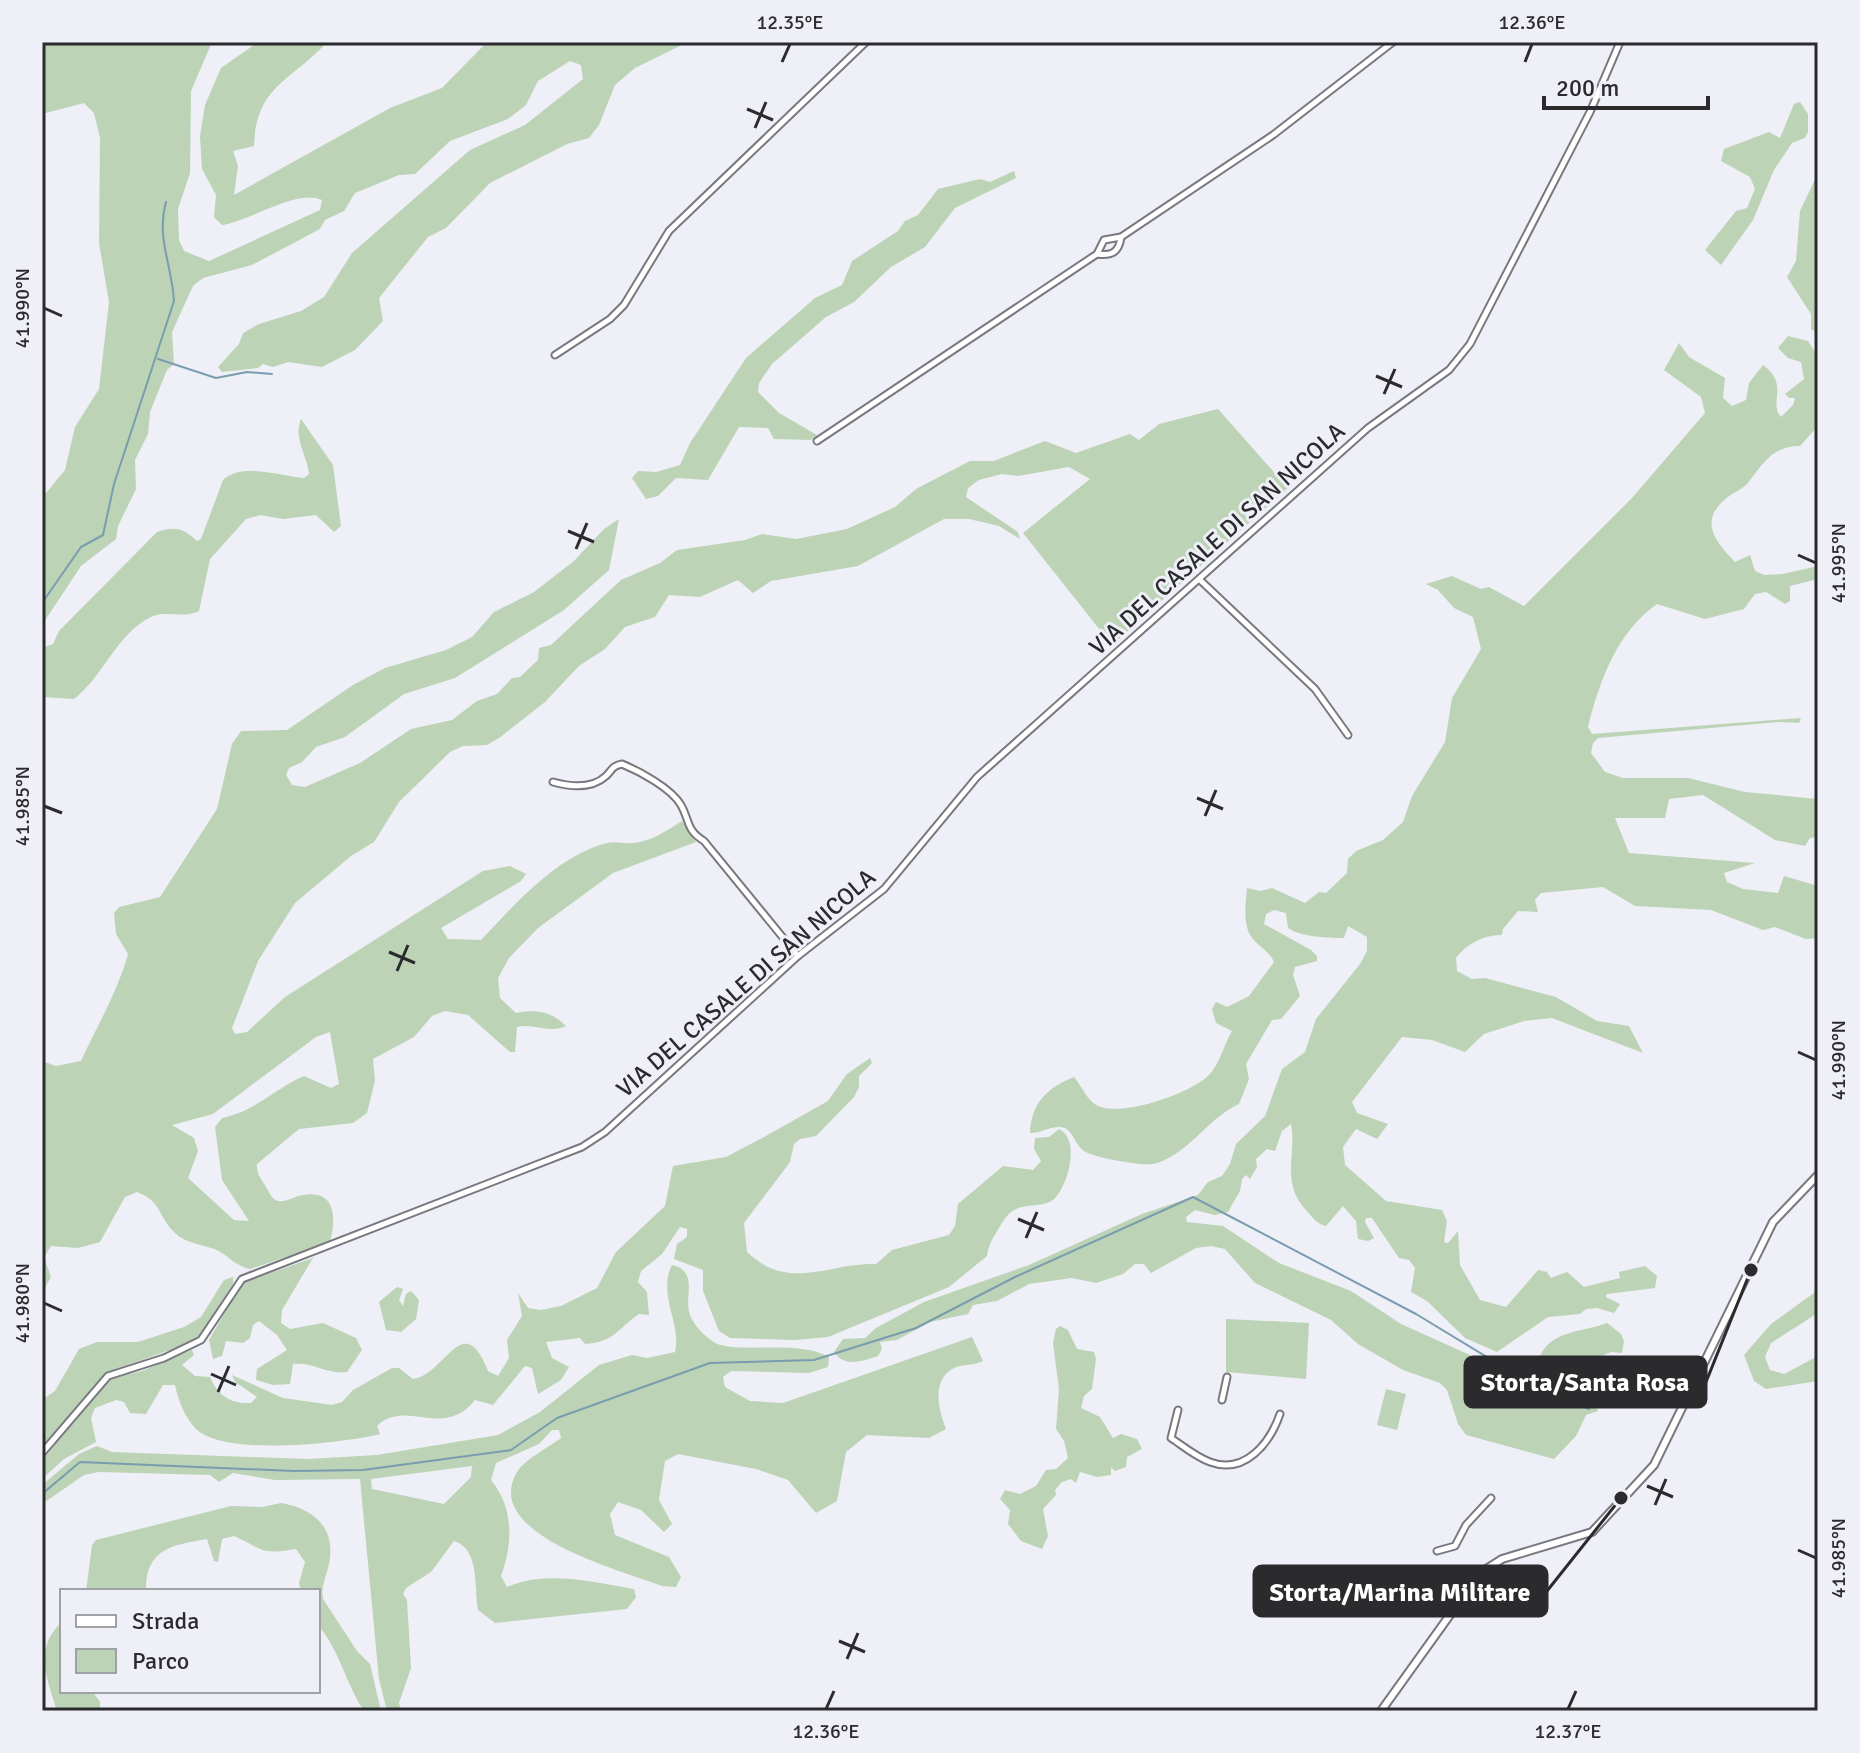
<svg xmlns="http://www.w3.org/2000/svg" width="1860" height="1753" font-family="Signika,sans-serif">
<rect width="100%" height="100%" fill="#eeeff7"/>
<g fill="#bdd3b5" fill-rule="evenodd">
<path d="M42 42H212L191 91 190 173 178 209 179 240 184 251 209 261 320 210 322 200C298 188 250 221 222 225L214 217 216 195 202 169 200 136 205 105 221 68 258 42H327C292 81 256 85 254 146L233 151 238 166 234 195 390 108 442 88 487 42H688L635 68 615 85 599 125 589 138 567 144 490 183 446 228 428 237 379 298 383 321 355 350 322 367 288 362 273 367 263 364 258 368 222 372 218 367 239 344 243 333 259 324 301 311 324 297 352 253 470 150 525 125 583 79 581 65 570 61 538 81 526 105 508 119 450 141 415 174 399 175 355 193 344 211 325 220 320 229 252 265 203 278 193 286 172 332 174 364 167 370 150 412 148 434 135 460 136 489 118 526 116 539 81 566 42 625V498L65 470 75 427 99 389 109 302 99 243 100 138 94 113 84 103 42 114Z"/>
<path d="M1800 102 1808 114V132L1805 138 1792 143 1774 170 1753 220 1721 265 1705 250 1736 211 1747 208 1755 189 1750 177 1721 161 1724 149 1769 132 1780 138 1794 104Z"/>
<path d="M1014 171 1016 178 955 208 925 247 891 267 854 302 826 317 772 364 759 383 758 392 779 413 817 435 811 440 774 439 768 428 739 427 708 480 676 478 658 496 646 499 632 478 638 471 656 472 680 465 690 443 746 358 815 298 842 285 852 261 898 231 905 221 918 215 938 189 980 179 990 182Z"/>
<path d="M1818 173V331L1811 330V314L1787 277 1796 261 1800 211Z"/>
<path d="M1788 336 1808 341 1818 357V426L1800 446C1773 446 1763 463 1748 483 1743 489 1734 492 1728 497 1698 520 1714 540 1735 562L1750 555 1755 571 1764 575 1783 574 1818 566V579L1790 586V601L1785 604 1766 592 1755 594 1744 609 1705 619 1657 604C1617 632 1599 682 1588 727L1592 734 1801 718 1799 723 1778 722 1598 738 1593 743 1591 753 1605 772 1623 778H1688L1745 792 1818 799V837L1810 838 1805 846 1775 840 1703 795 1669 799 1665 818H1615L1629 853 1755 863 1724 873 1727 882 1743 889 1778 893 1784 876 1818 886V938L1806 939 1775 927 1763 930 1711 910 1635 906 1603 887 1541 893 1535 900 1538 912 1518 911 1503 929 1502 935C1484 935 1467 943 1456 958L1457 971 1472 979 1485 978 1556 997 1597 1021 1629 1026 1643 1053 1552 1018 1524 1021 1484 1034 1465 1052 1432 1040 1402 1037 1352 1102 1357 1113 1388 1124 1377 1139 1356 1129 1343 1147 1345 1165 1386 1201 1442 1210 1447 1221 1444 1242 1448 1243 1458 1231 1460 1265 1480 1300 1506 1307 1538 1270 1547 1272 1551 1278 1567 1272 1584 1287 1620 1278 1619 1272 1645 1266 1657 1276 1655 1288 1607 1294 1606 1297 1620 1304 1614 1313 1597 1308 1586 1309 1580 1314 1548 1317 1497 1352 1465 1338 1427 1301 1411 1292 1415 1268 1409 1260 1399 1258 1372 1218H1366L1365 1222 1374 1238 1368 1241 1358 1239 1356 1221 1343 1206 1326 1226C1317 1224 1312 1217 1306 1210 1280 1182 1297 1154 1291 1124L1282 1131 1275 1151 1267 1149 1256 1159 1257 1167 1250 1179 1246 1175 1242 1179 1240 1191 1228 1212 1215 1215 1195 1210 1186 1217 1187 1222 1223 1226 1279 1263 1351 1291 1401 1324 1541 1387 1547 1382 1540 1356C1551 1330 1584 1332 1607 1323L1621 1334 1624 1341 1622 1353 1611 1352 1592 1360 1582 1381 1598 1411 1586 1415 1576 1436 1554 1459 1466 1435 1458 1424 1447 1390 1440 1383 1403 1370 1358 1344 1331 1320 1255 1283 1225 1249 1211 1246 1196 1248 1151 1273 1144 1264H1135L1123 1274 1096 1283 1072 1278 1029 1284 997 1301 973 1305 968 1314 930 1322 897 1340 880 1342 882 1349 878 1356C862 1361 845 1368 834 1352L843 1339 865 1338 876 1328 924 1302 1029 1265 1142 1214 1198 1195 1208 1182 1222 1176 1230 1164 1236 1144 1265 1116 1282 1069 1305 1052 1316 1019 1360 964 1367 951V937L1348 926 1344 938C1328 938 1300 937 1288 928L1286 913 1274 910 1266 914 1264 924 1311 950 1317 956V961L1295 967 1293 975 1300 996 1281 1019 1272 1020 1246 1064 1249 1079 1239 1104C1206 1119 1188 1156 1153 1164 1142 1166 1096 1158 1086 1152 1075 1147 1073 1128 1061 1127 1050 1126 1041 1133 1030 1133 1031 1103 1047 1088 1074 1077 1082 1086 1087 1101 1098 1106 1122 1117 1190 1094 1209 1075 1220 1064 1224 1044 1232 1031L1216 1023 1212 1009 1216 1002 1227 1007 1249 996 1274 962C1269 950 1254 944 1249 933 1243 919 1246 903 1247 888L1260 891 1272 888 1305 903 1319 892 1326 893 1347 873 1348 859 1356 851 1383 840 1403 822 1412 796 1445 742 1452 698 1481 649 1473 617 1454 608 1438 590 1426 584 1452 576 1481 589 1489 587 1524 606 1632 498 1705 413 1701 397 1664 370 1679 343 1689 357 1725 378 1723 398 1732 406 1746 400 1749 383 1763 365C1790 385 1768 402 1781 417L1793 405 1795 398H1789L1785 394 1804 379 1801 362 1788 358 1778 348Z"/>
<path d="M1218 409 1288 488 1112 645 1023 533 1090 479 1069 467 1018 476 1002 474 979 480 968 488 966 497 1018 532 1020 539 999 526 969 519H944L858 566 771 581 753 593 738 580 700 597 669 595 655 617 625 627 605 649 579 666 545 702 499 738 487 745 463 746 450 752 399 802 374 842 351 856 295 903 258 961 232 1028 235 1034 247 1032 285 997 483 871 510 866 526 874 521 881 441 928 448 939 481 940C516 903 557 856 607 843 615 841 624 844 632 843 651 842 666 831 682 821L696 842 613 873 538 928 509 958 498 978 500 998 516 1013C536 1009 551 1011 566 1026 549 1034 534 1023 517 1027L515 1052H510L468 1015 445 1011 432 1016 414 1037 373 1059 375 1081 367 1113 353 1123 299 1129 257 1164C256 1173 261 1179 266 1187 269 1192 272 1200 278 1201 285 1203 295 1196 303 1195 337 1189 336 1220 330 1242L250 1269C235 1266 229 1256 217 1250 204 1245 185 1243 175 1233 157 1216 163 1202 137 1192L125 1197 100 1242 78 1248 51 1246 44 1257 51 1277 42 1293V1061L56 1066 81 1061C97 1026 118 991 128 954L116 934 114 913 119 907 160 897 217 809 232 744 241 731 287 730 353 685 385 668 446 650 472 637 494 612 534 592 574 561 604 529 619 519 609 570 564 610 455 678 404 694 345 737 316 747 302 762 289 768 286 775 292 785 305 787 360 763 411 729 452 720 477 701 497 694 512 678 520 677 538 660 539 648 551 645 621 580 660 563 677 550 745 540 762 534 796 539 847 529 895 507 916 489 970 461H994L1045 441 1076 453 1130 434 1139 440 1159 424ZM330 1032 339 1084 331 1088 304 1076C274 1089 256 1111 222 1118L215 1127 222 1180 249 1221 234 1220 188 1178 198 1151 194 1138 172 1125 213 1114 316 1037Z"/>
<path d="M301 419 333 465 341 526 334 532 316 515 283 519 260 515 246 519 210 559 199 611C184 619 166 610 151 617 117 633 103 677 74 699L42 697V648L53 644 59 631 157 532C176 526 183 528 197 541L201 539 223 480C241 462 280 476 304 478L309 474C307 454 293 439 301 419Z"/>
<path d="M870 1058 872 1063 859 1076V1087L854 1097 816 1136 800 1139 794 1144 790 1162 744 1223 747 1252C790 1293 829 1262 876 1264L892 1250 949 1235 955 1226 958 1204 1003 1166 1033 1170 1041 1161 1034 1149 1035 1138 1049 1137 1059 1129C1080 1139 1069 1182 1056 1197 1045 1210 1023 1201 1010 1213 1004 1218 1000 1227 996 1233 991 1241 988 1247 987 1256L949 1287 828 1337 795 1340 730 1338 719 1331 703 1291V1270L674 1259 677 1244 687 1237V1229L680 1227 662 1254 641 1271 638 1282 647 1292 649 1315 639 1314C617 1329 615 1342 585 1344L580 1338 546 1342 552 1358 569 1367 561 1380 538 1394 532 1368 525 1366 493 1405 475 1400C443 1440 406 1398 377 1426L380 1434C343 1443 225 1457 196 1429 185 1418 178 1400 175 1385H163L146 1414 130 1413 124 1402 116 1400 95 1408 91 1418 96 1442 64 1459 42 1479V1461L102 1385 111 1378 142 1371 192 1350 194 1355 182 1365 195 1376 210 1377C218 1396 231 1404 251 1403L257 1397 235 1382 232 1375 283 1398 332 1405 342 1402 353 1390 392 1368H399L413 1379C445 1375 463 1307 488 1371L498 1376 509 1358 507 1340 522 1316 518 1293 528 1308 541 1310 561 1306 597 1288 616 1252 665 1206 673 1166 726 1157 764 1137 828 1101 847 1074Z"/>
<path d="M313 1258 282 1310 281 1323 290 1329 323 1323 356 1338 362 1350 347 1372C327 1375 314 1362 293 1364L290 1384 273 1385 256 1380 257 1369 287 1350 277 1335 259 1321 253 1325 250 1338 243 1343 226 1341 222 1356 213 1359 209 1340 242 1283Z"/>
<path d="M672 1265C698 1271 685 1294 689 1312 692 1324 703 1334 712 1341 732 1356 796 1338 829 1357L828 1367 809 1373 731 1371 723 1377 725 1387 750 1401 783 1403 972 1337 983 1361C973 1366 961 1364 952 1369 931 1382 939 1411 946 1429L929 1438 867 1435 846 1452 837 1501 816 1513 788 1480 756 1469 678 1454 665 1461 659 1500 672 1524 664 1532 641 1510 618 1502 610 1514 615 1535 669 1557 681 1577 676 1587 662 1586C624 1571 480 1535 517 1472 524 1460 549 1447 561 1438L559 1430H552L539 1444 496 1463 491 1480C514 1508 513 1544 501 1576L507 1587C546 1570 593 1582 634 1589L636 1597 627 1609 495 1623 478 1610C474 1587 480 1549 454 1541L431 1572 406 1588 403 1594 407 1600 411 1668 399 1703 401 1711H387L379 1679 360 1479 275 1480 233 1473 219 1482 210 1475 98 1472 84 1475 42 1504V1485L79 1454 97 1446 112 1452 308 1459 377 1455 498 1435 540 1412 599 1365 632 1355 647 1358 675 1352C682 1324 657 1294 672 1265ZM472 1466 471 1477 444 1504 372 1489 371 1479Z"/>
<path d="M233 1277V1284L196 1341 107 1372 42 1448V1400L55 1391 79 1349 97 1342H138L184 1327 201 1317 224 1280Z"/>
<path d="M397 1287 403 1289 399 1300 403 1306 406 1294 411 1291 419 1300 416 1319 401 1332 386 1330 379 1302Z"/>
<path d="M1818 1290V1313L1771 1343 1765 1357 1770 1370 1784 1374 1818 1356V1381L1766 1389 1754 1381 1744 1355 1771 1324Z"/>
<path d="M1226 1319 1309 1323 1306 1379 1226 1372Z"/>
<path d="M1060 1326 1068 1330 1077 1349 1094 1352 1096 1359 1092 1389 1084 1396 1081 1408 1100 1417 1113 1438 1121 1434 1137 1439 1142 1449 1127 1457 1126 1467 1115 1471 1111 1467V1475L1097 1477 1080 1472 1076 1483 1071 1479 1062 1482 1055 1490 1056 1495 1043 1509 1048 1536 1042 1549 1021 1541 1008 1524 1010 1510 1000 1499 1005 1490 1020 1494 1036 1486 1046 1470 1056 1469 1068 1458 1064 1441 1056 1429 1059 1389 1053 1343 1056 1329Z"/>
<path d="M1386 1389 1406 1394 1397 1430 1377 1425Z"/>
<path d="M281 1503C316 1509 338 1530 328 1568 325 1579 321 1588 323 1599L357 1651 370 1664 381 1711H364C345 1682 341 1653 318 1625V1591H301L299 1583 305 1562 296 1549C259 1555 265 1550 234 1536L222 1539 218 1562 214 1561 207 1539C172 1545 145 1549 146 1591H86L92 1545 96 1540 231 1506 262 1507Z"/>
<path d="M62 1622V1691H92L100 1702V1711H57C47 1678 33 1648 62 1622Z"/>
</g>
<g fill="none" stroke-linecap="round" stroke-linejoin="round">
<g stroke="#799daf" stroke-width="2">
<path d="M158 359 216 378 247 372 272 374"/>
<path d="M42 603 81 547 103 535 114 484 174 301C172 265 156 238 166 202"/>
<path d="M42 1494 80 1462 294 1471 363 1470 511 1450 557 1418 710 1363 814 1360 916 1328 1015 1277 1193 1197 1416 1314 1528 1382 1589 1409"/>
</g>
<defs>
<g id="minor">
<path d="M1097 254C1111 256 1119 253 1121 237"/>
<path d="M555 355 610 319 624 305 669 231 866 42"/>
<path d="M817 441 1097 254 1104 240 1121 237 1273 135 1393 42"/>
<path d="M1199 579 1315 689 1348 735"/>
<path d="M553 782C571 787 592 789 606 776 613 769 612 766 622 764 639 771 671 788 681 805 690 821 686 830 704 841L798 956"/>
<path d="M1222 1400 1227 1377"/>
<path d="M1178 1410 1171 1438C1183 1446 1196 1457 1210 1462 1245 1475 1270 1443 1280 1414"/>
<path d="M42 1453 108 1376 164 1358 201 1340 242 1279 582 1147 605 1132 798 956 884 889 977 777 1368 428 1449 370 1470 344 1590 112 1620 42"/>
<path d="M1437 1551 1455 1546 1466 1525 1491 1498"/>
</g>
<path id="secondary" d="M1381 1711 1480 1573 1502 1559 1592 1532 1654 1465 1773 1222 1818 1175"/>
</defs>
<use href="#minor" stroke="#787980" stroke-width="9"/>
<use href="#secondary" stroke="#787980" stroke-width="10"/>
<use href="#minor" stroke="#fff" stroke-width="5"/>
<use href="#secondary" stroke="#fff" stroke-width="6"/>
</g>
<path fill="none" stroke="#2b2b2e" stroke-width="3" d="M782 62 790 44M1525 62 1532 44M747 109 773 120M755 128 766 102M44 308 62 316M1376 376 1402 387M1384 394 1395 369M568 531 594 542M576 549 587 523M1798 555 1816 563M1197 798 1223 809M44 806 62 813M1205 816 1216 790M389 952 415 963M397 971 408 945M1798 1052 1816 1060M1018 1219 1044 1230M1026 1238 1037 1212M44 1303 62 1311M211 1374 236 1385M218 1392 229 1366M1647 1486 1673 1497M1655 1505 1666 1479M1798 1550 1816 1558M839 1641 865 1652M847 1659 858 1633M826 1709 834 1691M1568 1709 1576 1691"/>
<g text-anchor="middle" stroke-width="6" stroke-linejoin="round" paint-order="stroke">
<g font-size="24" fill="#2b2b2e" stroke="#eeeff7">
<text transform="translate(1217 539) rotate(-42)" y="8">VIA DEL CASALE DI SAN NICOLA</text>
<text transform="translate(746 983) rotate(-41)" y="8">VIA DEL CASALE DI SAN NICOLA</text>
</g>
</g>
<path fill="none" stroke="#2b2b2e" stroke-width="3" d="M1751 1270L1706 1382M1621 1498L1547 1591"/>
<g fill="#2b2b2e" stroke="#eeeff7" stroke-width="3">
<circle cx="1751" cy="1270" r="8"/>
<circle cx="1621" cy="1498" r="8"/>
</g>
<g fill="#2b2b2e" stroke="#2b2b2e" stroke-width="3">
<rect x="1465" y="1357" width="241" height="50" rx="8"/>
<rect x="1254" y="1566" width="293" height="50" rx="8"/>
</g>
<g font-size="26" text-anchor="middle" font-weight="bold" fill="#fff">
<text x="1585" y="1391">Storta/Santa Rosa</text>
<text x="1400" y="1601">Storta/Marina Militare</text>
</g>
<rect width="1860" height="1753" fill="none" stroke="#eeeff7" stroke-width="88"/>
<rect x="60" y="1589" width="260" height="104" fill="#eeeff7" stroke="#a0a1a7" stroke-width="2"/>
<rect x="76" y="1615" width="40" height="12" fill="#ffffff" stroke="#a0a1a7" stroke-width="2"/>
<text x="132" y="1629" font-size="24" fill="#2b2b2e">Strada</text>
<rect x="76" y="1649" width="40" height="24" fill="#bdd3b5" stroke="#a0a1a7" stroke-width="2"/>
<text x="132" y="1669" font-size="24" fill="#2b2b2e">Parco</text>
<path d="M1544 96v12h164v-12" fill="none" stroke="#2b2b2e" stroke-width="4"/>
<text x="1556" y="96" font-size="24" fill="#2b2b2e" stroke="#eeeff7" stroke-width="6" paint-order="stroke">200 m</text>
<rect x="44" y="44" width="1772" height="1665" fill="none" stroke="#2b2b2e" stroke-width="3"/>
<g font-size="20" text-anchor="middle" fill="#2b2b2e">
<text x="790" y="29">12.35°E</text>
<text x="1532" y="29">12.36°E</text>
<text transform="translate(22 308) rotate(-90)" y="7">41.990°N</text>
<text transform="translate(1838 563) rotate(-90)" y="7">41.995°N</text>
<text transform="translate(22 806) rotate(-90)" y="7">41.985°N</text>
<text transform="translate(1838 1060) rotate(-90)" y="7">41.990°N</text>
<text transform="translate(22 1303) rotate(-90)" y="7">41.980°N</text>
<text transform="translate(1838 1558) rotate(-90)" y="7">41.985°N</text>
<text x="826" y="1738">12.36°E</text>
<text x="1568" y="1738">12.37°E</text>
</g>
</svg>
